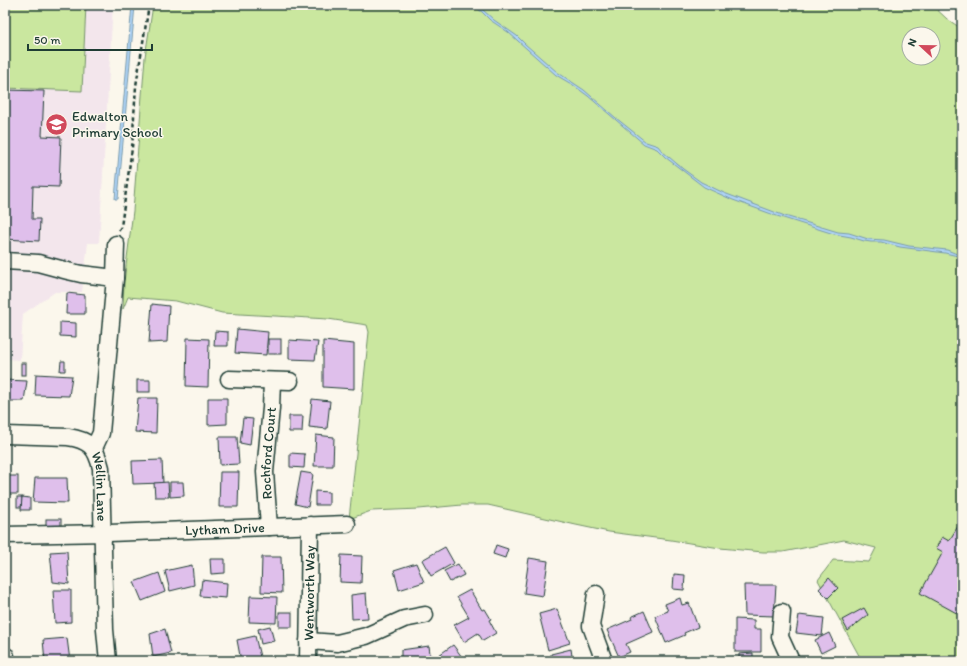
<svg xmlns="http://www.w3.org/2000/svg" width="967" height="666" font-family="Itim,sans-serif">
<rect width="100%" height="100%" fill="#fbf7ec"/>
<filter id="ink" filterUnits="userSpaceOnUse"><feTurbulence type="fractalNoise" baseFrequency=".025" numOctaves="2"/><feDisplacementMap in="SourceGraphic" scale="8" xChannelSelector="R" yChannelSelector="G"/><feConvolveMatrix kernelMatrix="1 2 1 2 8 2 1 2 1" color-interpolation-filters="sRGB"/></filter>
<g filter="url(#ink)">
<path fill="#f3e6ec" d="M5 5H113L99 243H88L82 292H55L23 314 20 360 5 359Z"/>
<g fill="#cae79f" stroke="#74926a" fill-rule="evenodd">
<path d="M5 5H86L82 91 5 88Z"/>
<path d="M153 5H932L947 19 962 29V661H862L818 580 833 560 869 562 876 548 844 540 783 552H763L720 548 671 540 609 532 576 525 488 505H462L419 509 371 511 349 519 369 332 367 325 328 319 222 313 176 301 128 297 123 309 124 282 133 211 145 57ZM909 34H933V58H909Z"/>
</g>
<g fill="#b0d5f9" stroke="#7698aa">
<path d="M132 5H135L118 199H115Z"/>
<path d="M472 5H476L483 10 494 20 517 36 525 44 557 72 584 90 616 118 646 142 658 146 662 151 683 169 701 182 724 193 785 216 838 232 849 233 868 239 884 240 909 246 947 250 957 254 962 255V257L945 253 900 247 881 242H871L864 241 851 237 834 234 777 216 733 200 704 187 665 157 657 149 644 144 588 96 573 85 556 75 508 32 490 20 482 12Z"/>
</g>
<g fill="#dfbfeb" stroke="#1f3d34">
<path d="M5 90 44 91 42 136 61 137 59 187 33 186 32 219H40L39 241 5 239Z"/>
<path d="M67 293 85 295V314H66Z"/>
<path d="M152 304 169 306 167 342 149 343Z"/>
<path d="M60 322 76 323V337L60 336Z"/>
<path d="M237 329 268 332 266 355 235 353Z"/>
<path d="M215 331 228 332V346H214Z"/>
<path d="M187 338 209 339 208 387 186 386Z"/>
<rect x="268" y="339" width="13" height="15"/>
<path d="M289 340 318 342 315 360 289 359Z"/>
<path d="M323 341 354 344V389L323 387Z"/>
<path d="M61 361H65V371H60Z"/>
<rect x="21" y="363" width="5" height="12"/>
<path d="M36 374 72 376 69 396 35 395Z"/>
<path d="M5 380 27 381 24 401H5Z"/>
<rect x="137" y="380" width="13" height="12"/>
<path d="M138 398H157L156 433 135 432Z"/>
<path d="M208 398H227V424L208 425Z"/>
<path d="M312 399 330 401 327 429 309 427Z"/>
<path d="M289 416H303L302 432H289Z"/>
<path d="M243 418 253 419 250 445 240 443Z"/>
<path d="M316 435 334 437 333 466H314Z"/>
<path d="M219 437H237L239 464 220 465Z"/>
<path d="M290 453 305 454 304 468 290 467Z"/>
<path d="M162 460 163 483 133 484 132 461Z"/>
<path d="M220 472H239L238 507H219Z"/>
<path d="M301 472 313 474 308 507 295 504Z"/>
<rect x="5" y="476" width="13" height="18"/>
<path d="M35 478H67L68 503 33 502Z"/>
<path d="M168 482 169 497H155L154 483Z"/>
<path d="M170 482H183L184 496 170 497Z"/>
<path d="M315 491 329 492V505H315Z"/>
<rect x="17" y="497" width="5" height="10"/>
<path d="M22 497 30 498V510H21Z"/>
<rect x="46" y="519" width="15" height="12"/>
<path d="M960 523 962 524V616L920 593 943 552 936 548 942 537 949 541Z"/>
<path d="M496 545 508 549 505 558 493 554Z"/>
<path d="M445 547 454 563 431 576 422 560Z"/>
<path d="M67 551 69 584 53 582 50 552Z"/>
<path d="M341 555 362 556 361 583 340 582Z"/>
<path d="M262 557H281L282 593 261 592Z"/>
<path d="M529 558 548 561 543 596 524 593Z"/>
<path d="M210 559H225V573L211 574Z"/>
<path d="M416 563 424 582 399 590 394 570Z"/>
<path d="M458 564 464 575 450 582 444 571Z"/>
<path d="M192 565 194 585 170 591 165 571Z"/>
<path d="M159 573 165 592 142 601 134 582Z"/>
<path d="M674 574 685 575 684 590 673 589Z"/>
<path d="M829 578 838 588 828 598 819 589Z"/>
<path d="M202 580 227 583 226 598 200 596Z"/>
<path d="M744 585H776L774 616 745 615Z"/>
<path d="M53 590H71V622L55 623Z"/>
<path d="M470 590 482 610 485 609 491 619 489 620 496 633 483 641 478 633 464 642 454 625 469 617 457 597Z"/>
<path d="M366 593 368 618 352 619 351 595Z"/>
<path d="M250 596 277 597 276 623 249 622Z"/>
<path d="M680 598 682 605 689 603 698 627 684 633 685 635 666 643 655 616 668 611 665 604Z"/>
<path d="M864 608 868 615 848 631 842 620Z"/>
<path d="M557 609 570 643 548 650 539 614Z"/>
<path d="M644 611 653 632 626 644 630 652 619 657 607 630 632 619 631 617Z"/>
<rect x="279" y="612" width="13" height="15"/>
<path d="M799 615 824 618 822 636 796 633Z"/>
<path d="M735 619 754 620V629H761V652H735Z"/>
<path d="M270 626 274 641 261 644 258 629Z"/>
<path d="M165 629 171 653 153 657 150 634Z"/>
<path d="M829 633 835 646 821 653 815 640Z"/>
<path d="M255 636 261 661H241L237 640Z"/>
<path d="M67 638 70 661H45L43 640Z"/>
<path d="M453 645 465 661H442L439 655Z"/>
<path d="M429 646 431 661H401V650Z"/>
<path d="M571 649 572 656 577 659V661H552L551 654Z"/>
<path d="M753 653V661H739V654Z"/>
<path d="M362 657 363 661H342Z"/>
</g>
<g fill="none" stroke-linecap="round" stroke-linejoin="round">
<defs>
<g id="minor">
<path d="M5 261 38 263 68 271 81 274 115 278"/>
<path d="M229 379 290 381"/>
<path id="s1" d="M5 435 68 437C89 440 96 447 101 468L105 630 108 661"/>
<path d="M94 448 101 433 115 278 116 244"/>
<path id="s2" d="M269 527 265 472 271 408 272 381"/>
<path id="s3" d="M5 535 109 533 347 524"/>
<path d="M596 594 591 626 604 661"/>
<path d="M782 612 780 637 791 661"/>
<path d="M308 641 337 643 366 636 404 619 425 615"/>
<path d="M5 656H6"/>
<path id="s4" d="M308 661 310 525"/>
</g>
</defs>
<use href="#minor" stroke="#1f3d34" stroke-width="19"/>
<path stroke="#1f3d34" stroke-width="2.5" stroke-dasharray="4 3" stroke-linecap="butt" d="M119 230 121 227 132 148 136 86 149 5"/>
<use href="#minor" stroke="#fbf7ec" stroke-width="16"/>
</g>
</g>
<defs>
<symbol id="school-disc" viewBox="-11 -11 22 22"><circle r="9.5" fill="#d1495b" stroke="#fbf7ec"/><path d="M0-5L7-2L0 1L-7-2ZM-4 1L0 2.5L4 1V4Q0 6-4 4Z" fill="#fff"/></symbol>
</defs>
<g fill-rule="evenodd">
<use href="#school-disc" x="44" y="112" width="25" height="25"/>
</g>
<g text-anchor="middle" stroke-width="3" stroke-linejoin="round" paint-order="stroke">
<g font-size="14" fill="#1f3d34" stroke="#fbf7ec" text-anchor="start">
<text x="72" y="121">Edwalton<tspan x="72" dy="16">Primary School</tspan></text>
</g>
<g font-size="14" fill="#1f3d34" stroke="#fbf7ec">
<text dy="5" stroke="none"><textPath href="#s2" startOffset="74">Rochford Court</textPath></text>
<text dy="5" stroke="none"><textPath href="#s1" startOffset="131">Wellin Lane</textPath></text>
<text dy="5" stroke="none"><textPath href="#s3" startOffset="220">Lytham Drive</textPath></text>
<text dy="5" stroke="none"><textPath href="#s4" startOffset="68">Wentworth Way</textPath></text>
</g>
</g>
<rect width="967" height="666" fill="none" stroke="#fbf7ec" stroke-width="20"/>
<rect x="10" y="10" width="947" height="646" fill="none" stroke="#1f3d34" stroke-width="1.5" filter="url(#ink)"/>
<g transform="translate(921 46) rotate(292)"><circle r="19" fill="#fbf7ec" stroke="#a3ada2"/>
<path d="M0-3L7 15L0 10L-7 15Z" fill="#d1495b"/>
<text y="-6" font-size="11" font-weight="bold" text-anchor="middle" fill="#1f3d34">N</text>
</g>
<path d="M28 44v6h124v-6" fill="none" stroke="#1f3d34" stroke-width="2"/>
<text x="34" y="44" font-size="12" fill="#1f3d34" stroke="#fbf7ec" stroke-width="3" paint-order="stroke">50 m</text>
</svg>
